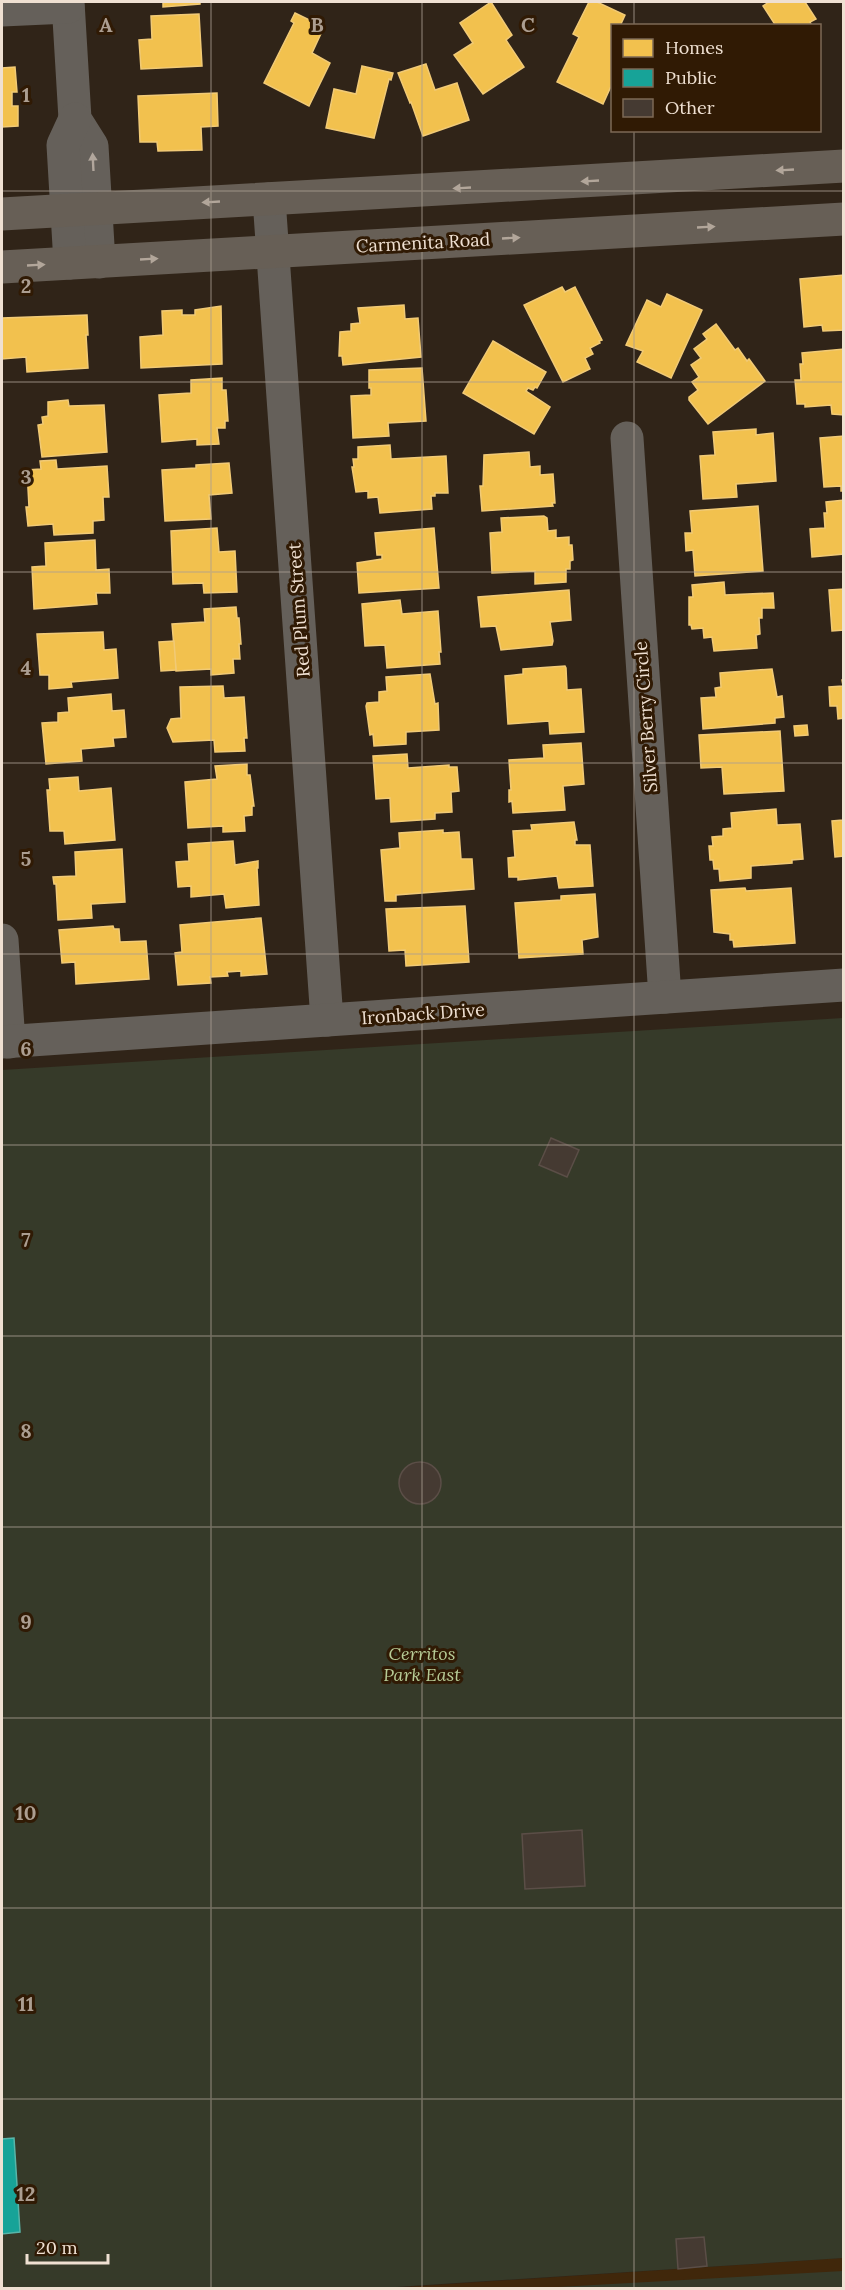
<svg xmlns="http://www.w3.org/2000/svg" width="845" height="2290" font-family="Lora,serif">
<rect width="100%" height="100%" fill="#302418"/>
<path fill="#40270b" d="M843 2258V2288L405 2287Z"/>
<g fill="#363a29">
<path d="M843 1018V2258L381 2288H2V1070Z"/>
<path d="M843 2271V2288H540Z"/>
</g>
<g fill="#f2c14e" stroke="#f1ca76" stroke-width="1.5">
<path d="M163 2H200V4L163 7Z"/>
<path d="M491 2 512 35 506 40 524 67 483 94 454 55 473 43 460 23Z"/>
<path d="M589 2H597L625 15 620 26H612V84L603 104 557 82 579 37 573 34Z"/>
<path d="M769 2H805L816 19 810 22 812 26H776L763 6Z"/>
<path d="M295 13 324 27 312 53 330 63 309 106 264 83 294 23 291 21Z"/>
<path d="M199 14 202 66 141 69 139 40 152 39 151 16Z"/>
<path d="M426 64 435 90 457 83 469 120 423 136 411 102 410 103 398 73Z"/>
<path d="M362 66 393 73 391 80 389 79 374 138 326 128 334 89 356 94Z"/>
<path d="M15 67 17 92H12V106H18V126L2 127V68Z"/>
<path d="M217 93 218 126 201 127 202 150 158 151 157 142H140L138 96Z"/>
<path d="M844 275V330L823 331 822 325 804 327 800 279Z"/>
<path d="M562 287 565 292 575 287 602 340 599 341 600 343 590 348 593 354 585 358 590 369 563 382 524 305Z"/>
<path d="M667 294 702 310 671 378 637 362 643 351 626 345 647 300 661 307Z"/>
<path d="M404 305 405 319 418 318 421 357 343 365 342 356H339L340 332 351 331V324L360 323 358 308Z"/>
<path d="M221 306 222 364 141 368 140 337 163 335 162 311 182 310V315H195V310Z"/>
<path d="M87 315 88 335H86L88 368 27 372 26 357 2 359V318Z"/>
<path d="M716 324 735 350 738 348 747 361 749 359 765 381 708 424 689 400V397L698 390 692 382 699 377 691 365 701 358 694 349 707 339 703 334Z"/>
<path d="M493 341 546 372 537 388 535 387 533 390 528 388 526 391 550 407 534 434 463 393Z"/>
<path d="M844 349V415L832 414 831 405 805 407V404H797L795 380H801L800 364H803L802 353Z"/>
<path d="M422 368 426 421 388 423 389 436 353 438 351 396 371 395V388H369V370Z"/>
<path d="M222 378V390H226L228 421H225V428H217L219 444 197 445V439L162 442 159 395 191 393V380Z"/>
<path d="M68 400 69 406 104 405 107 452 42 457 38 425 43 424 42 417 48 416V402Z"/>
<path d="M756 429V435L773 433 776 481 736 484 737 497 703 499 700 456 715 455 713 432Z"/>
<path d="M844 436V491H841V486L824 487 820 438Z"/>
<path d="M390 445 391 459 446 456 448 493H435V496H431L432 509 380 513 378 497 368 498V491L356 492 352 467H354L353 459H358V447Z"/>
<path d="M529 452 530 467 540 466V475L553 474 555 503H552L553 506 482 511 480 486H483L484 455Z"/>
<path d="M56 460 57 469 107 466 109 497H103L104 520 93 521V533L54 535 53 524 28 526 26 507H29L27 470 41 469 40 461Z"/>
<path d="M229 463 232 493 209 495 211 519 165 521 162 470 196 468V465Z"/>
<path d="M844 500V554L812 557 810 529 825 528 824 513H827L826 502Z"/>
<path d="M758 506 763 571 695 576 693 550 686 551 685 533H692L690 511Z"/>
<path d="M544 516 547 518 548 531 556 530V538L569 537V545H572L573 560 570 561V569H566V582L535 584V571L492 573 490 533 502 532 501 518Z"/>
<path d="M217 528 219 552 235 551 237 592 204 593 203 583 173 584 171 531Z"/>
<path d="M434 528 439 588 359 593 357 563 382 559V555H377L375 533Z"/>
<path d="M95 540 96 570 109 569 110 593H96L97 604 34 609 32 567 46 566 45 543Z"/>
<path d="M724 582 725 595 773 593 774 608H762V618H759L760 634 756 635 757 648 714 651 712 637 704 638 703 628 692 629 691 625H689V597H693L692 585Z"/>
<path d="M844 589V630L832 631 829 590Z"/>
<path d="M569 590 571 620 550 622 553 641 552 645 501 650 496 626 481 627 478 597Z"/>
<path d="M400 600 402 614 438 611 441 652H439L440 664 387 668 385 645 365 646 362 604Z"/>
<path d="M236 607 237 618H239L241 644H239L240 659H233L234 673 211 675V669L176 671 172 624 205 622 204 609Z"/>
<path d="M103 632 104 650 116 649 118 678 71 682 72 687 49 689V675H40L37 634Z"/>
<path d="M174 641 176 670 161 671 159 642Z"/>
<path d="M565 666 566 668 567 690 581 689 584 732 550 734 549 721 508 724 505 676 523 674V669Z"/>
<path d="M772 669 777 697 782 696 784 717 775 718V723L703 729 701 698 716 697 715 688 721 687 720 673Z"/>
<path d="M430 674 435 704 438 703 439 730 406 732V744L374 746 373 734 370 735 366 706 367 703 379 702V692L387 691 386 677Z"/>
<path d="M842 680H844V718L838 719 837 706H830L829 687 843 686Z"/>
<path d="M223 686 224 698 244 697 247 738H244L245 751 215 752 214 740 173 742 167 728 171 719 181 718 180 687Z"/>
<path d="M111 694 112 711 124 710 126 737 113 738 114 746 81 749 82 761 46 764 42 723 58 722V713L69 712 68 698Z"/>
<path d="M807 725 808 735 795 736 794 726Z"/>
<path d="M780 731 784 791 724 794 722 767 701 768 699 735Z"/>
<path d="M581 743 584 784 563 786 565 810 513 813 512 801 509 802V790H511L509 760 544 758 543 745Z"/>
<path d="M407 754 408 768 449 765V767H457L459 791 451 792 452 812 435 813V819L391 822 390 798 376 799 373 756Z"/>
<path d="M247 764V775H250L254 806H252V815L244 816 245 831 223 832V826L188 828 185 782 217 779 215 766Z"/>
<path d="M78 777 79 791 111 788 115 840 65 844 64 831H50L47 790H50L49 779Z"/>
<path d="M776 809 777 825 800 824 803 859 792 860V863L751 866V878L720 881 719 869H714L713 860H710L709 846H713L712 837 723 836V829L732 828 731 813Z"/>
<path d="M843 818H844V856L835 857 832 821 843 820Z"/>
<path d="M574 822 577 840H575V845H590L593 886 559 888 557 876 518 880V877H509L508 858 515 857 513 831 532 830 531 825Z"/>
<path d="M443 830V833L459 832 461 859H472L474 889 396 895V901H385L381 850 400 848 399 833Z"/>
<path d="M233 841 235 865 258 861V868H257L259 905 226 908 224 894 191 897V886L178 887 176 862 189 861 188 844Z"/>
<path d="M122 849 125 902 91 904 92 918 58 920 56 884H54L53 877 76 876 75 852Z"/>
<path d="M745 888 746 891 791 888 795 943 734 947 733 940H730V934L714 932 711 890Z"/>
<path d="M595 894 598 937 582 940 583 954 519 958 515 903 561 900V896Z"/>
<path d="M465 906 469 962 406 966 405 950 389 951 386 909Z"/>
<path d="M261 918 267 974 241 976V971L227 972 228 976 210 977 211 983 178 985 175 953 182 952 180 925Z"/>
<path d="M113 926 114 929H119L120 942 146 941 149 979 76 984 75 962 62 963 59 930Z"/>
</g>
<path fill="#17a398" stroke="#58b5a9" stroke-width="1.5" d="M14 2138 20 2232 2 2234V2139Z"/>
<g fill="#453a32" stroke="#5b4e47" stroke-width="1.5">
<path d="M551 1138 579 1150 567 1177 539 1165Z"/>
<circle cx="420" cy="1483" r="21"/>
<path d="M582 1830 585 1886 525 1889 522 1834Z"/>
<path d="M704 2237 707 2266 678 2269 676 2239Z"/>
</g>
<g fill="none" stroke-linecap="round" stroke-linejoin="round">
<g stroke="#65605a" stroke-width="33">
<path d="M68 2 75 119 92 146 99 262"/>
<path d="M2 10 68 7"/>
<path d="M269 199 327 1020"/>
<path d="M70 263 63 145 75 119"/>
<path d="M627 438 665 997"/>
<path d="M2 940 9 1042"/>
<path d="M2 1042 844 985"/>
</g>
<g stroke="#675f56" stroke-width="33">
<path d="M2 214 844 166"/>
<path d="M2 267 844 219"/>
</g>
</g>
<defs><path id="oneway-solid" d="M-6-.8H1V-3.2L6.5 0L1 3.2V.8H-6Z" transform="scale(1.5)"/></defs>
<use fill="#b1a69c" href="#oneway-solid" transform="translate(93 162) rotate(-93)"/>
<g fill="#b2a69a">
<use href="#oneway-solid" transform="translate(785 170) rotate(177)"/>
<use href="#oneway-solid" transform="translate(590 181) rotate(177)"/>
<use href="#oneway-solid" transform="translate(462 188) rotate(177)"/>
<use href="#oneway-solid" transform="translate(211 202) rotate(177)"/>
<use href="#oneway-solid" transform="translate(706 227) rotate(-3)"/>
<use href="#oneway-solid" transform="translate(511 238) rotate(-3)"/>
<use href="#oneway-solid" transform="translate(149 259) rotate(-3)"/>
<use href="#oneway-solid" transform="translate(36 265) rotate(-3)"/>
</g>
<path fill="none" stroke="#ac9e91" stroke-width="1.5" stroke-opacity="0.55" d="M211 2V2288M422 2V2288M634 2V26M634 130V2288M2 191H844M2 382H844M2 572H844M2 763H844M2 954H844M2 1145H844M2 1336H844M2 1527H844M2 1718H844M2 1908H844M2 2099H844"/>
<g text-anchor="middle" stroke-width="6" stroke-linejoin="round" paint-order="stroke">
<g font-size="18" fill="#efe0d2" stroke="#301a04">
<text transform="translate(423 243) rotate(-3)" y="6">Carmenita Road</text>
<text transform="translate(299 610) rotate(-94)" y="6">Red Plum Street</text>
<text transform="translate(646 717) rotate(-94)" y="6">Silver Berry Circle</text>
<text transform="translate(423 1014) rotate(-4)" y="6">Ironback Drive</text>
</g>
<g font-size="18" font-style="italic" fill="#b6cb96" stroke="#301a04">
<text x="422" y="1660">Cerritos<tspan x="422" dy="21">Park East</tspan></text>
</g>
</g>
<g font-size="20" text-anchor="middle" font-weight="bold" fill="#ac9e91" stroke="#301a04" stroke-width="6" stroke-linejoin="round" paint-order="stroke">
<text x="106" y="32">A</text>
<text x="317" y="32">B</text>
<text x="528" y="32">C</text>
<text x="26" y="102">1</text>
<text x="26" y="293">2</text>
<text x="26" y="484">3</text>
<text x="26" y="675">4</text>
<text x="26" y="866">5</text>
<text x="26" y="1056">6</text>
<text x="26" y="1247">7</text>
<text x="26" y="1438">8</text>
<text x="26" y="1629">9</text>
<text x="26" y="1820">10</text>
<text x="26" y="2011">11</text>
<text x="26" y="2201">12</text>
</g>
<rect width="845" height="2290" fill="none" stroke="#efe0d2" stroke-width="6"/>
<rect x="611" y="24" width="210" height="108" fill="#301a04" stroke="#7c6956" stroke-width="1.5"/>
<rect x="623" y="39" width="30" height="18" fill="#f2c14e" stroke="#7c6956" stroke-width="1.5"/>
<text x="665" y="54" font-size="18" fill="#efe0d2">Homes</text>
<rect x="623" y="69" width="30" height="18" fill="#17a398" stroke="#7c6956" stroke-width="1.5"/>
<text x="665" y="84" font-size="18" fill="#efe0d2">Public</text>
<rect x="623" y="99" width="30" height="18" fill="#453a32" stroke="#7c6956" stroke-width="1.5"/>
<text x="665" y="114" font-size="18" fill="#efe0d2">Other</text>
<path d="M27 2254v9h81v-9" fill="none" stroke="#efe0d2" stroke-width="3"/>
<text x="36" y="2254" font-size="18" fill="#efe0d2" stroke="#301a04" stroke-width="4.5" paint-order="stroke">20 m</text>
</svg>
